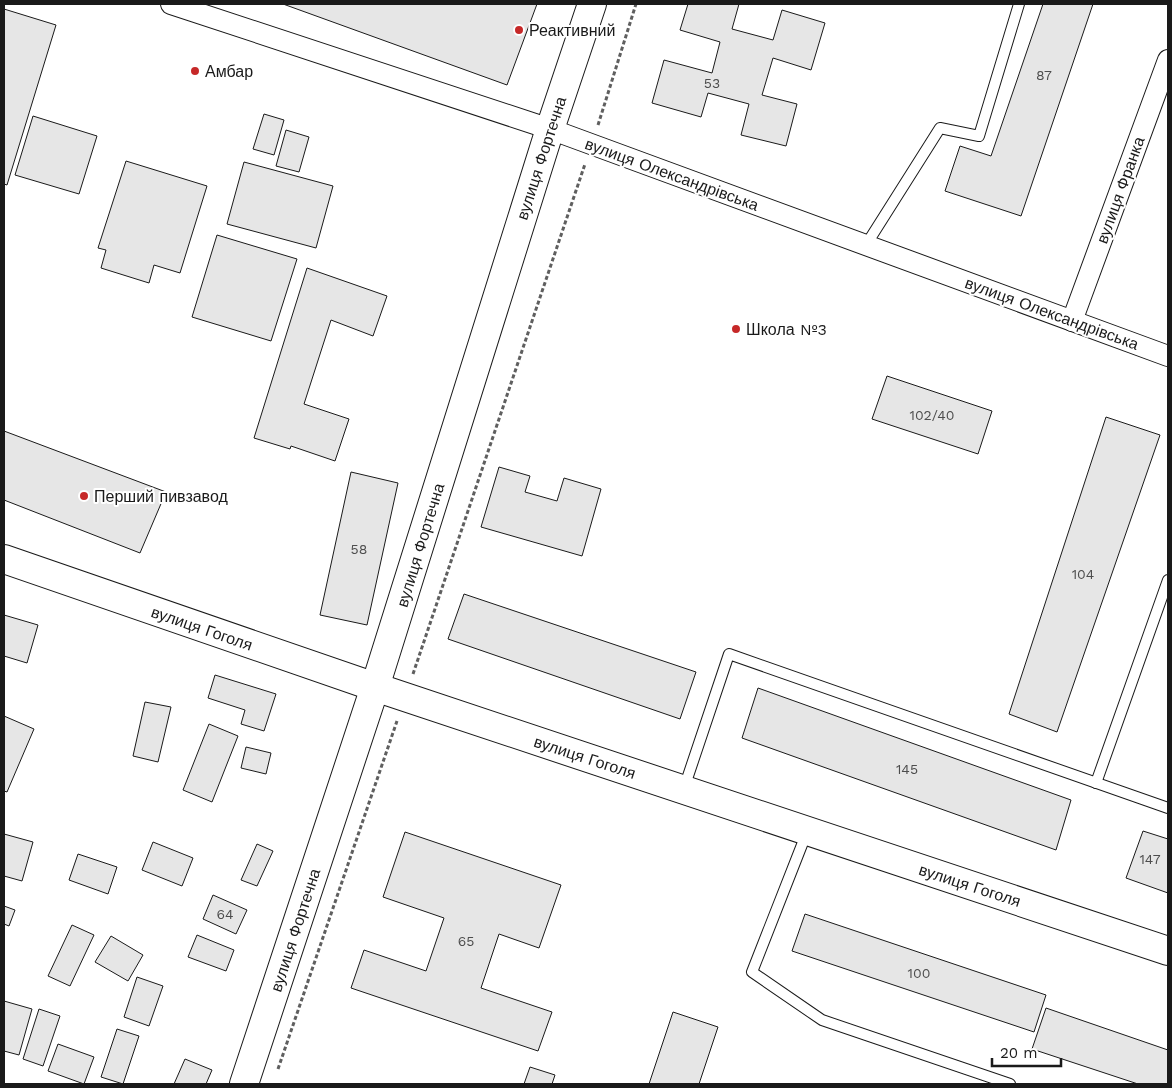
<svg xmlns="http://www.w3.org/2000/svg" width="1172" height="1088" font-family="'Work Sans',sans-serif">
<rect width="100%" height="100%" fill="#fff"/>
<g fill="#e6e6e6" stroke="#1a1a1a">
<path d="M283 4H537L507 85Z"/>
<path d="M688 4H739L732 29 773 40 782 10 825 23 811 70 773 58 762 95 797 104 786 146 741 135 749 104 708 93 701 117 652 103 664 60 712 73 720 42 680 30Z"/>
<path d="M1043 4H1093L1021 216 945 191 960 146 991 156Z"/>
<path d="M4 9 56 25 7 185 4 184Z"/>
<path d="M264 114 284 120 274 155 253 149Z"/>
<path d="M33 116 97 136 79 194 15 175Z"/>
<path d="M286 130 309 137 299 172 276 166Z"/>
<path d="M126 161 207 186 180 273 154 265 149 283 101 268 106 250 98 248Z"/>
<path d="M244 162 333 186 316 248 227 224Z"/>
<path d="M217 235 297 259 271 341 192 317Z"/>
<path d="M307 268 387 296 373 336 331 320 304 404 349 419 335 461 291 446 290 449 254 438Z"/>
<path d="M887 376 992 411 978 454 872 419Z"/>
<path d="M1106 417 1160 435 1057 732 1009 714Z"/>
<path d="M4 431 166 492 140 553 4 500Z"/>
<path d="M499 467 530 476 525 492 557 501 564 478 601 489 582 556 481 527Z"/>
<path d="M351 472 398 483 367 625 320 615Z"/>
<path d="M464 594 696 672 680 719 448 639Z"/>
<path d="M4 615 38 625 27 663 4 656Z"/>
<path d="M215 675 276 694 264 731 241 724 245 710 208 698Z"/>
<path d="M758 688 1071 800 1056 850 742 738Z"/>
<path d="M145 702 171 707 158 762 133 756Z"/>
<path d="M4 716 34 729 7 792 4 791Z"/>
<path d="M209 724 238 736 212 802 183 790Z"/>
<path d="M246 747 271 753 266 774 241 768Z"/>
<path d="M1143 831 1168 839V893L1126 878Z"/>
<path d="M405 832 561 885 539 948 499 934 481 988 552 1012 538 1051 351 988 364 950 426 971 444 918 383 897Z"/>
<path d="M4 834 33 842 22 881 4 876Z"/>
<path d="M153 842 193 858 182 886 142 870Z"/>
<path d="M257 844 273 851 257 886 241 880Z"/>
<path d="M78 854 117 867 108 894 69 880Z"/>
<path d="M213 895 247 910 236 934 203 919Z"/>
<path d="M4 906 15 910 9 926 4 924Z"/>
<path d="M805 914 1046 995 1034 1032 792 951Z"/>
<path d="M72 925 94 935 70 986 48 976Z"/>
<path d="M197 935 234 950 226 971 188 957Z"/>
<path d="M111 936 143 955 128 981 95 962Z"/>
<path d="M137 977 163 986 149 1026 124 1017Z"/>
<path d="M4 1001 32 1009 19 1055 4 1051Z"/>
<path d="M1046 1008 1168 1050V1084H1138L1032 1049Z"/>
<path d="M39 1009 60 1016 43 1066 23 1059Z"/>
<path d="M673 1012 718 1027 699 1084H649Z"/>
<path d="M117 1029 139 1036 123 1084 101 1077Z"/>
<path d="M58 1044 94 1057 84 1084 48 1071Z"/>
<path d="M185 1059 212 1070 206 1084H174Z"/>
<path d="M530 1067 555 1075 552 1084H524Z"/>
</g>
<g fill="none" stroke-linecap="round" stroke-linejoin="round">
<defs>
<g id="lane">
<path d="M866 245 940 128 979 136 1019 4"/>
<path d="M1096 783 1168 580"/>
<path d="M684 788 729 654 1168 808"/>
<path d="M807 832 752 972 822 1020 1010 1084"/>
</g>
<g id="street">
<path d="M171 4 550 129 1168 356"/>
<path d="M1072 321 1168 60"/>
</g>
<g id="secondary">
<path d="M4 559 375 687 1168 951"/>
<path d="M244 1084 375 687 550 129 592 4"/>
</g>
</defs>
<use href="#lane" stroke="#1a1a1a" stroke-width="12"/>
<use href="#street" stroke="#1a1a1a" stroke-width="22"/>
<use href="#secondary" stroke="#1a1a1a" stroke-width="30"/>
<g stroke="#5f5f5f" stroke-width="3" stroke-dasharray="4 2.5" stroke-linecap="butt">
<path d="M598 125 636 4"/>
<path d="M413 674 585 164"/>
<path d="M278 1069 397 721"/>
</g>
<use href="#lane" stroke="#fff" stroke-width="10"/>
<use href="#street" stroke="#fff" stroke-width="20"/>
<use href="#secondary" stroke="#fff" stroke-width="28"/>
</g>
<g fill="#c62828" stroke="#fff" stroke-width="2">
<circle cx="519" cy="30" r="5"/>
<circle cx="195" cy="71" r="5"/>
<circle cx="736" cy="329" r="5"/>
<circle cx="84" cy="496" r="5"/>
</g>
<g text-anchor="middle" stroke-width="4" stroke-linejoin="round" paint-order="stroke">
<g font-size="14" fill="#4d4d4d">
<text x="1044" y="80">87</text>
<text x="712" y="88">53</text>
<text x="932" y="420">102/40</text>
<text x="359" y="554">58</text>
<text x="1083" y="579">104</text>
<text x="907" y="774">145</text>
<text x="1150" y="864">147</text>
<text x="225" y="919">64</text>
<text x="466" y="946">65</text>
<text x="919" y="978">100</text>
</g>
<g font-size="16" fill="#1a1a1a" stroke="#fff" text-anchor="start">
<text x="529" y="36">Реактивний</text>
<text x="205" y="77">Амбар</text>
<text x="746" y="335">Школа №3</text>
<text x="94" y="502">Перший пивзавод</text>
</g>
<g font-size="16" fill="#1a1a1a" stroke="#fff">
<text transform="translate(541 158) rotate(-72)" y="6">вулиця Фортечна</text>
<text transform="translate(672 174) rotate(20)" y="6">вулиця Олександрівська</text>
<text transform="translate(1120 190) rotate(-70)" y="6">вулиця Франка</text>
<text transform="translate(1052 313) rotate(20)" y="6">вулиця Олександрівська</text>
<text transform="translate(420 545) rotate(-73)" y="6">вулиця Фортечна</text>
<text transform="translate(202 628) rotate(19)" y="6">вулиця Гоголя</text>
<text transform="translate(585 757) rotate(18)" y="6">вулиця Гоголя</text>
<text transform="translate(970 885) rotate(18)" y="6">вулиця Гоголя</text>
<text transform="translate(295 930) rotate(-72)" y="6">вулиця Фортечна</text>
</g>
</g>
<rect width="1172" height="1088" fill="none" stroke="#1a1a1a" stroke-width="10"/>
<path d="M992 1058v8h69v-8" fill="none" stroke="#1a1a1a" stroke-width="2.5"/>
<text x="1000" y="1058" font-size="15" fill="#1a1a1a" stroke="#ffffff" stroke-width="4" paint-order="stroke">20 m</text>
</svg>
